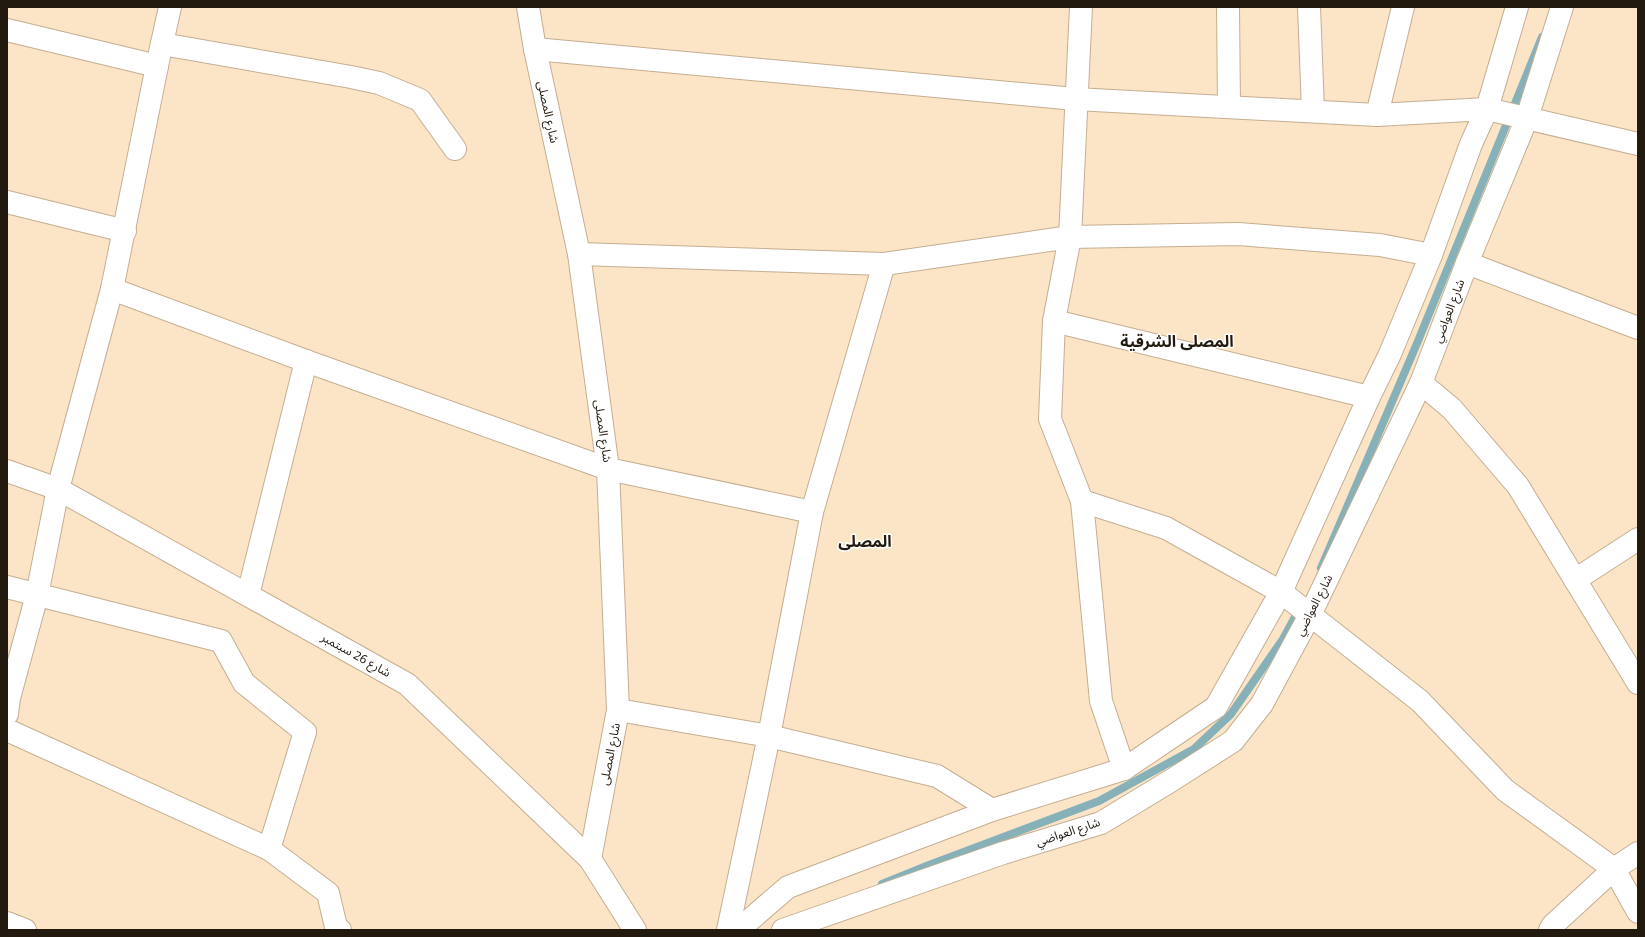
<svg xmlns="http://www.w3.org/2000/svg" width="1645" height="937" font-family="'Noto Sans','Noto Sans Arabic',sans-serif">
<rect width="100%" height="100%" fill="#fce5c7"/>
<g fill="none" stroke-linecap="round" stroke-linejoin="round">
<g stroke="#87b1b9" stroke-width="8">
<path d="M1321 568 1418 341 1542 37"/>
<path d="M882 884 929 865 1099 801 1194 749 1231 714 1283 639 1300 608"/>
</g>
<defs>
<g id="minor">
<path d="M528 7 535 49 579 254 608 469 618 710 590 859"/>
<path d="M1081 7 1070 237 1054 321 1050 419 1082 501 1101 701 1124 769"/>
<path d="M1228 7 1229 107"/>
<path d="M1309 7 1313 111"/>
<path d="M7 30 157 66"/>
<path d="M162 44 351 77 379 83 420 100 455 149"/>
<path d="M535 49 1075 99 1377 115 1487 109 1638 144"/>
<path d="M1377 115 1403 7"/>
<path d="M7 202 125 231"/>
<path d="M579 254 884 264 1070 237 1238 234 1380 245 1431 255"/>
<path d="M1467 263 1638 328"/>
<path d="M112 289 306 361 608 469 812 512"/>
<path d="M1054 321 1369 397"/>
<path d="M1421 383 1452 409 1518 486 1638 683"/>
<path d="M7 471 58 489 407 684 590 859 635 930"/>
<path d="M1082 501 1166 528 1281 592 1420 701 1505 790 1614 869 1638 912"/>
<path d="M1575 580 1638 539"/>
<path d="M7 587 221 641 244 683 305 732 269 849"/>
<path d="M248 595 306 361"/>
<path d="M618 710 769 736 937 776 992 810"/>
<path d="M7 714 9 698 37 595 58 489 112 289 157 66 170 7"/>
<path d="M7 730 269 849 328 893 336 927 340 930"/>
<path d="M7 923 25 930"/>
<path d="M728 930 769 736 812 512 884 264"/>
<path d="M1550 930 1553 925 1614 869 1638 853"/>
</g>
<g id="major">
<path d="M738 930 788 887 992 810 1124 769 1216 707 1281 592 1369 397 1390 354 1431 255 1471 144 1487 109 1517 7"/>
<path d="M783 930 1003 853 1101 823 1172 780 1233 741 1262 704 1310 615 1421 383 1467 263 1527 118 1562 7"/>
</g>
</defs>
<use href="#minor" stroke="#c4ae91" stroke-width="24"/>
<use href="#major" stroke="#c4ae91" stroke-width="24"/>
<use href="#minor" stroke="#fff" stroke-width="22"/>
<use href="#major" stroke="#fff" stroke-width="22"/>
</g>
<g text-anchor="middle" stroke-width="3" stroke-linejoin="round" paint-order="stroke">
<g font-size="12" fill="#22190f" stroke="#fff">
<text transform="translate(548 112) rotate(78)" y="4">شارع المصلى</text>
<text transform="translate(1449 311) rotate(-69)" y="4">شارع العواضي</text>
<text transform="translate(603 431) rotate(82)" y="4">شارع المصلى</text>
<text transform="translate(1314 605) rotate(-63)" y="4">شارع العواضي</text>
<text transform="translate(356 655) rotate(29)" y="4">شارع 26 سبتمبر</text>
<text transform="translate(610 754) rotate(-79)" y="4">شارع المصلى</text>
<text transform="translate(1068 832) rotate(-18)" y="4">شارع العواضي</text>
</g>
<g font-size="16" font-weight="bold" fill="#22190f" stroke="#fff">
<text x="1177" y="347">المصلى الشرقية</text>
<text x="865" y="547">المصلى</text>
</g>
</g>
<rect width="1645" height="937" fill="none" stroke="#22190f" stroke-width="16"/>
</svg>
